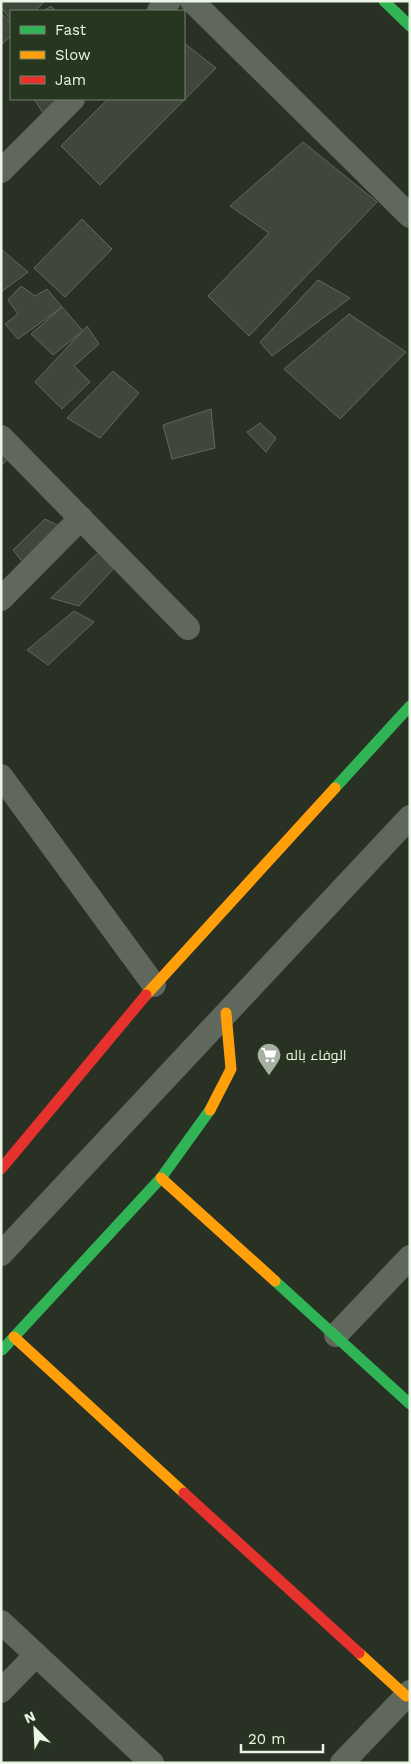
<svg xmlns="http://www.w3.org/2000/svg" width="411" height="1764" font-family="'Work Sans',Cairo,sans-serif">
<rect width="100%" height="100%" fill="#283124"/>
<g fill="#3f473b" stroke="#61685d">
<path d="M1 1H41L43 3 35 11H11V21L1 7Z"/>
<path d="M51 6 56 11H44Z"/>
<path d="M1 13 11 23V36L1 45Z"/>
<path d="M184 43 216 68 100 185 61 146 108 99H184Z"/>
<path d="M34 99H62L45 116Z"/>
<path d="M303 142 377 202 249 336 208 296 269 233 230 206Z"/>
<path d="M82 219 112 249 65 297 34 268Z"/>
<path d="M1 249 28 272 1 292Z"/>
<path d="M318 280 350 298 272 356 260 342Z"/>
<path d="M21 286 35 296 47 289 62 307 18 339 5 324 18 314 8 300Z"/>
<path d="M62 307 83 331 53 355 31 334Z"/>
<path d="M349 314 406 352 340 419 284 369Z"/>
<path d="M87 326 99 344 74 366 90 382 62 409 35 382Z"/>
<path d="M113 371 139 393 100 438 67 418Z"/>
<path d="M211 409 215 448 172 459 163 425Z"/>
<path d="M260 423 276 438 266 452 247 432Z"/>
<path d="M1 443 9 458 1 466Z"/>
<path d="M45 519 61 527 25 565 13 550Z"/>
<path d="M100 551 116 566 79 606 51 598Z"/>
<path d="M74 611 94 622 48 665 27 650Z"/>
</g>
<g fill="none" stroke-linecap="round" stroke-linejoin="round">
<g stroke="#60685d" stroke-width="24">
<path d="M192 1 410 216"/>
<path d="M159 11 169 1"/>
<path d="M1 171 73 99"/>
<path d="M1 437 188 628"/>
<path d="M1 599 81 518"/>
<path d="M1 776 154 985"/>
<path d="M1 1254 410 817"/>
<path d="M336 1335 410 1257"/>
<path d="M1 1622 152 1763"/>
<path d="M1 1691 36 1655"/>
<path d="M342 1763 410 1692"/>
</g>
<g stroke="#30b455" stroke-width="11">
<path d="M384 1 410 26"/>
<path d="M335 788 410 706"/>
<path d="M275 1281 410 1404"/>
<path d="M2 1350 161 1178 210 1110"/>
</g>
<g stroke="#ff9f0a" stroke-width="11">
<path d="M146 995 335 788"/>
<path d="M210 1110 231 1069 226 1013"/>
<path d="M161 1178 275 1281"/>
<path d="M14 1337 184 1493"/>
<path d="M359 1653 406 1696"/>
</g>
<g stroke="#e5322d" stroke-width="11">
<path d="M1 1169 146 995"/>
<path d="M184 1493 359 1653"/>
</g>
</g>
<defs>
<symbol id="supermarket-pin" viewBox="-11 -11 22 30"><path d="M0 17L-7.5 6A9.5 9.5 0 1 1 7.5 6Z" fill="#a7b0a2" stroke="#27361f"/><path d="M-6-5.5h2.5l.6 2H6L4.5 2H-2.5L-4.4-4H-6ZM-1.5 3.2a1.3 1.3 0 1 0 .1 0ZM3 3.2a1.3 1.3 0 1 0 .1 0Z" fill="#fff"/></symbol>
</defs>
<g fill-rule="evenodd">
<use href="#supermarket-pin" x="255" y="1041" width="28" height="38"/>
</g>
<g text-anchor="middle" stroke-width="4.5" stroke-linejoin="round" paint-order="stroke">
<g font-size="14" fill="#ebf5e6" stroke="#27361f" text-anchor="start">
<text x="286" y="1060">الوفاء باله</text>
</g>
</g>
<rect width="411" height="1764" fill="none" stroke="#ebf5e6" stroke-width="5"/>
<rect x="10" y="10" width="175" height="90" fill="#27361f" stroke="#75826f"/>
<rect x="20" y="26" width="25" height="8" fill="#30b455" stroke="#75826f"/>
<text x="55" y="35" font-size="15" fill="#ebf5e6">Fast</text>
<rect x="20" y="51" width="25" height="8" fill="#ff9f0a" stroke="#75826f"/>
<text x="55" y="60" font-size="15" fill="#ebf5e6">Slow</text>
<rect x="20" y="76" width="25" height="8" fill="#e5322d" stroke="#75826f"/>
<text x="55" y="85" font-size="15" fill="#ebf5e6">Jam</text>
<g transform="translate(35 1729) rotate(336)" stroke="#27361f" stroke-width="4" paint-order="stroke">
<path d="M0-4L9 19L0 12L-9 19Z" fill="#ebf5e6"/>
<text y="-8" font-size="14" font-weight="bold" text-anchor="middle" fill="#ebf5e6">N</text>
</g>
<path d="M241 1744v8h82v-8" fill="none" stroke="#ebf5e6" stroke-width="2.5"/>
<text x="248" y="1744" font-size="15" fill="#ebf5e6" stroke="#27361f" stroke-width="4" paint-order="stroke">20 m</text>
</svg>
